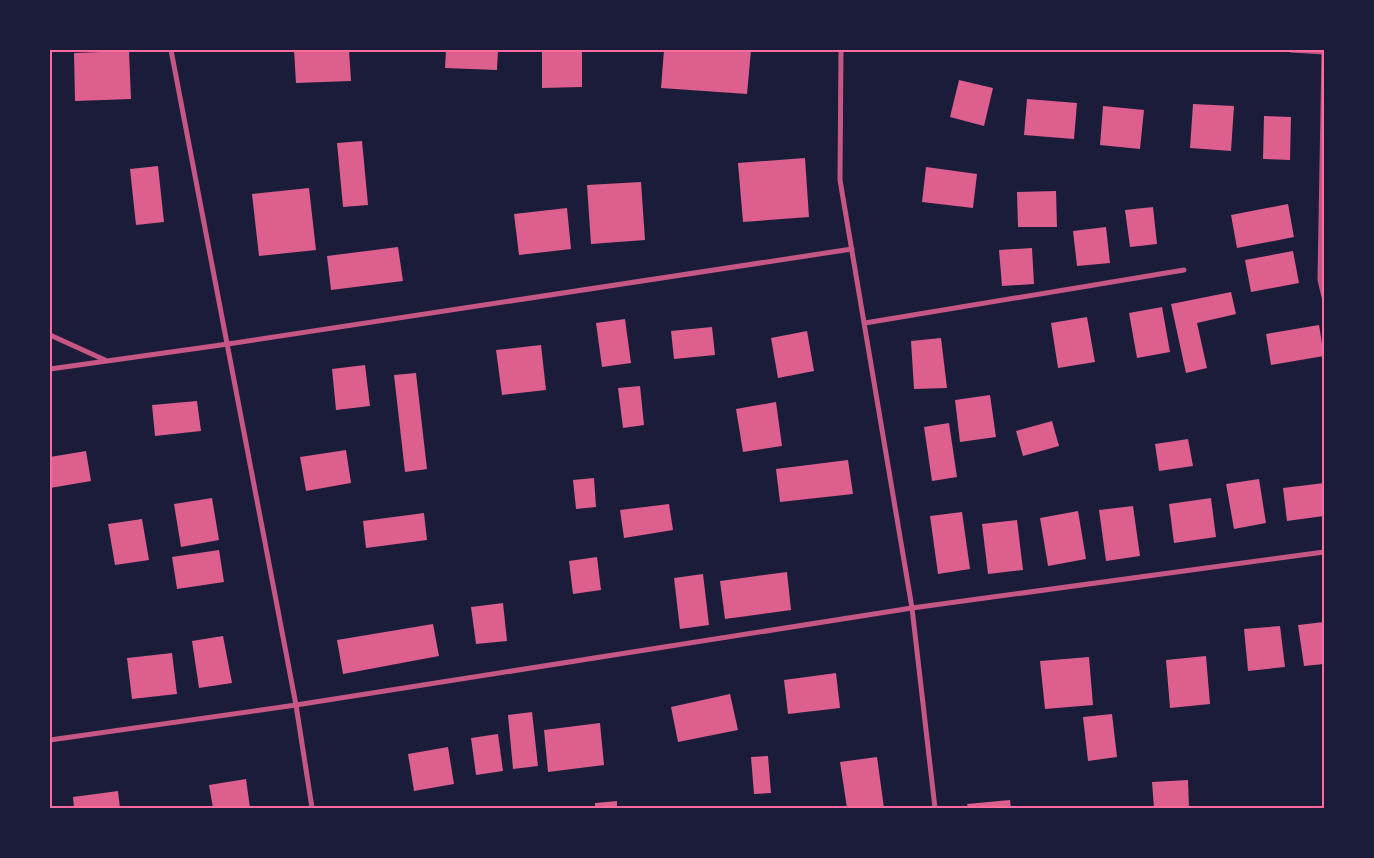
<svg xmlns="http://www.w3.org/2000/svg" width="1374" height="858" font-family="'Alegreya Sans',sans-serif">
<rect width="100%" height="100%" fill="#1b1b3a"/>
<g fill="#dd5f8e">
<path d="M294 50H349L351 81 296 83Z"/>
<path d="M446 50H498L497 70 445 68Z"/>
<path d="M542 50H582V87L542 88Z"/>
<path d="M664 50H751L747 94 661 88Z"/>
<path d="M129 51 131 99 75 101 74 53Z"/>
<path d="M959 80 993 88 984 126 950 117Z"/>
<path d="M1027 99 1077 103 1074 139 1024 135Z"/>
<path d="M1193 104 1234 106 1231 151 1190 148Z"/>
<path d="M1103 106 1144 110 1140 149 1100 145Z"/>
<path d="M1264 116 1291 117 1290 160 1263 159Z"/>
<path d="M362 141 368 205 343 207 337 143Z"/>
<path d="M805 158 809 217 743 222 738 163Z"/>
<path d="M158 166 164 222 136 225 130 169Z"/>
<path d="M926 167 977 174 973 208 922 202Z"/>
<path d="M641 182 645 240 591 244 587 185Z"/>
<path d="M309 188 316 250 259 256 252 194Z"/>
<path d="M1056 191 1057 227H1018L1017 192Z"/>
<path d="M1288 204 1294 237 1237 248 1231 215Z"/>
<path d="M1153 207 1157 244 1130 247 1125 210Z"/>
<path d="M567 208 571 249 519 255 514 214Z"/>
<path d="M1106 227 1110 263 1077 266 1073 231Z"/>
<path d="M398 247 403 281 331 290 327 256Z"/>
<path d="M1032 248 1034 284 1002 286 999 250Z"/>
<path d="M1293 251 1299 283 1251 292 1245 260Z"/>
<path d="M1231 292 1236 314 1197 323 1207 368 1186 373 1171 304Z"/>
<path d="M1162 307 1170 352 1137 358 1129 313Z"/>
<path d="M1087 317 1095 362 1058 368 1051 323Z"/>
<path d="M625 319 631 363 602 367 596 323Z"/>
<path d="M1319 325 1324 356 1271 365 1266 334Z"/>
<path d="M712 327 715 355 674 359 671 331Z"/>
<path d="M807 331 814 371 778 378 771 338Z"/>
<path d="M941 338 947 388 914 389 911 341Z"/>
<path d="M541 345 546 390 502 395 496 350Z"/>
<path d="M365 365 370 406 336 410 332 369Z"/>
<path d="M416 373 427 469 405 472 394 375Z"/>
<path d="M640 386 644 425 623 428 618 388Z"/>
<path d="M990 395 996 437 960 442 955 400Z"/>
<path d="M197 401 201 431 155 436 152 405Z"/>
<path d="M776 402 782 446 743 452 736 409Z"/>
<path d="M1052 421 1059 446 1023 456 1016 431Z"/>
<path d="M949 423 957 477 932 481 924 427Z"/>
<path d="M1188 439 1193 466 1159 471 1155 444Z"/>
<path d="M346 450 351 483 306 491 300 457Z"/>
<path d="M86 451 91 481 50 488V457Z"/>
<path d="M848 460 853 494 780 502 776 469Z"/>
<path d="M594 478 596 507 576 509 573 480Z"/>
<path d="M1259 479 1266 523 1234 529 1226 484Z"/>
<path d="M1324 483V516L1287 521 1283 488Z"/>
<path d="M212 498 219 540 181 547 174 504Z"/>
<path d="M1211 498 1216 537 1174 543 1169 504Z"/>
<path d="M669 504 673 530 624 538 620 510Z"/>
<path d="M1133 506 1140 556 1106 561 1099 510Z"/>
<path d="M1078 511 1086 559 1048 566 1040 518Z"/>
<path d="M962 512 970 569 938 574 930 516Z"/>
<path d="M424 513 427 540 366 548 363 521Z"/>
<path d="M142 519 149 560 115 565 108 524Z"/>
<path d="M1017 520 1023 570 988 574 982 524Z"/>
<path d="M219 550 224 582 177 589 172 557Z"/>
<path d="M597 557 601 590 573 594 569 561Z"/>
<path d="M787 572 791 610 725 619 720 581Z"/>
<path d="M703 574 709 625 680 629 674 578Z"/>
<path d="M503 603 507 641 476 644 471 607Z"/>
<path d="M1324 622V664L1304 666 1298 625Z"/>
<path d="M433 624 439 656 343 674 337 640Z"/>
<path d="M1280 626 1285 667 1248 671 1244 629Z"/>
<path d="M223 636 232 683 199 688 192 641Z"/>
<path d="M172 653 177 694 132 699 127 658Z"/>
<path d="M1206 656 1210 704 1170 708 1166 660Z"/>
<path d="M1089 657 1093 705 1045 709 1040 661Z"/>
<path d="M836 673 840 708 788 714 784 680Z"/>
<path d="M730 694 738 730 678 742 671 707Z"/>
<path d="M532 712 538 766 513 769 508 715Z"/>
<path d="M1112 714 1117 757 1088 761 1083 717Z"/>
<path d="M600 723 604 765 548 772 544 730Z"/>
<path d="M498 734 503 771 476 775 471 738Z"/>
<path d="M448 747 454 784 414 791 408 754Z"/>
<path d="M768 756 771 793 754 794 751 757Z"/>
<path d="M877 757 884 808H847L840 762Z"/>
<path d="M246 779 250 808H213L209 785Z"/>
<path d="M1188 780 1189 808H1154L1152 782Z"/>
<path d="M118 791 120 808H74L73 797Z"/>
<path d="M1010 800 1011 808H968L967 804Z"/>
<path d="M617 801V808H595V803Z"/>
</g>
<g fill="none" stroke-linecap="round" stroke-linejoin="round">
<g stroke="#c65784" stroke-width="5">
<path d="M171 50 296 705 312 808"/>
<path d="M841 50 840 180 912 608 935 808"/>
<path d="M1291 50 1324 52"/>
<path d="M1324 52 1320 280 1324 297"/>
<path d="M865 323 1184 270"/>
<path d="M50 335 105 360"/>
<path d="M50 369 228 344 852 249"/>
<path d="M50 740 296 705 912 608 1324 552"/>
</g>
</g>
<rect width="1374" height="858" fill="none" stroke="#1b1b3a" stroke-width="102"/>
<rect x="51" y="51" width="1272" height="756" fill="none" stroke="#ff6b9d" stroke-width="2"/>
</svg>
